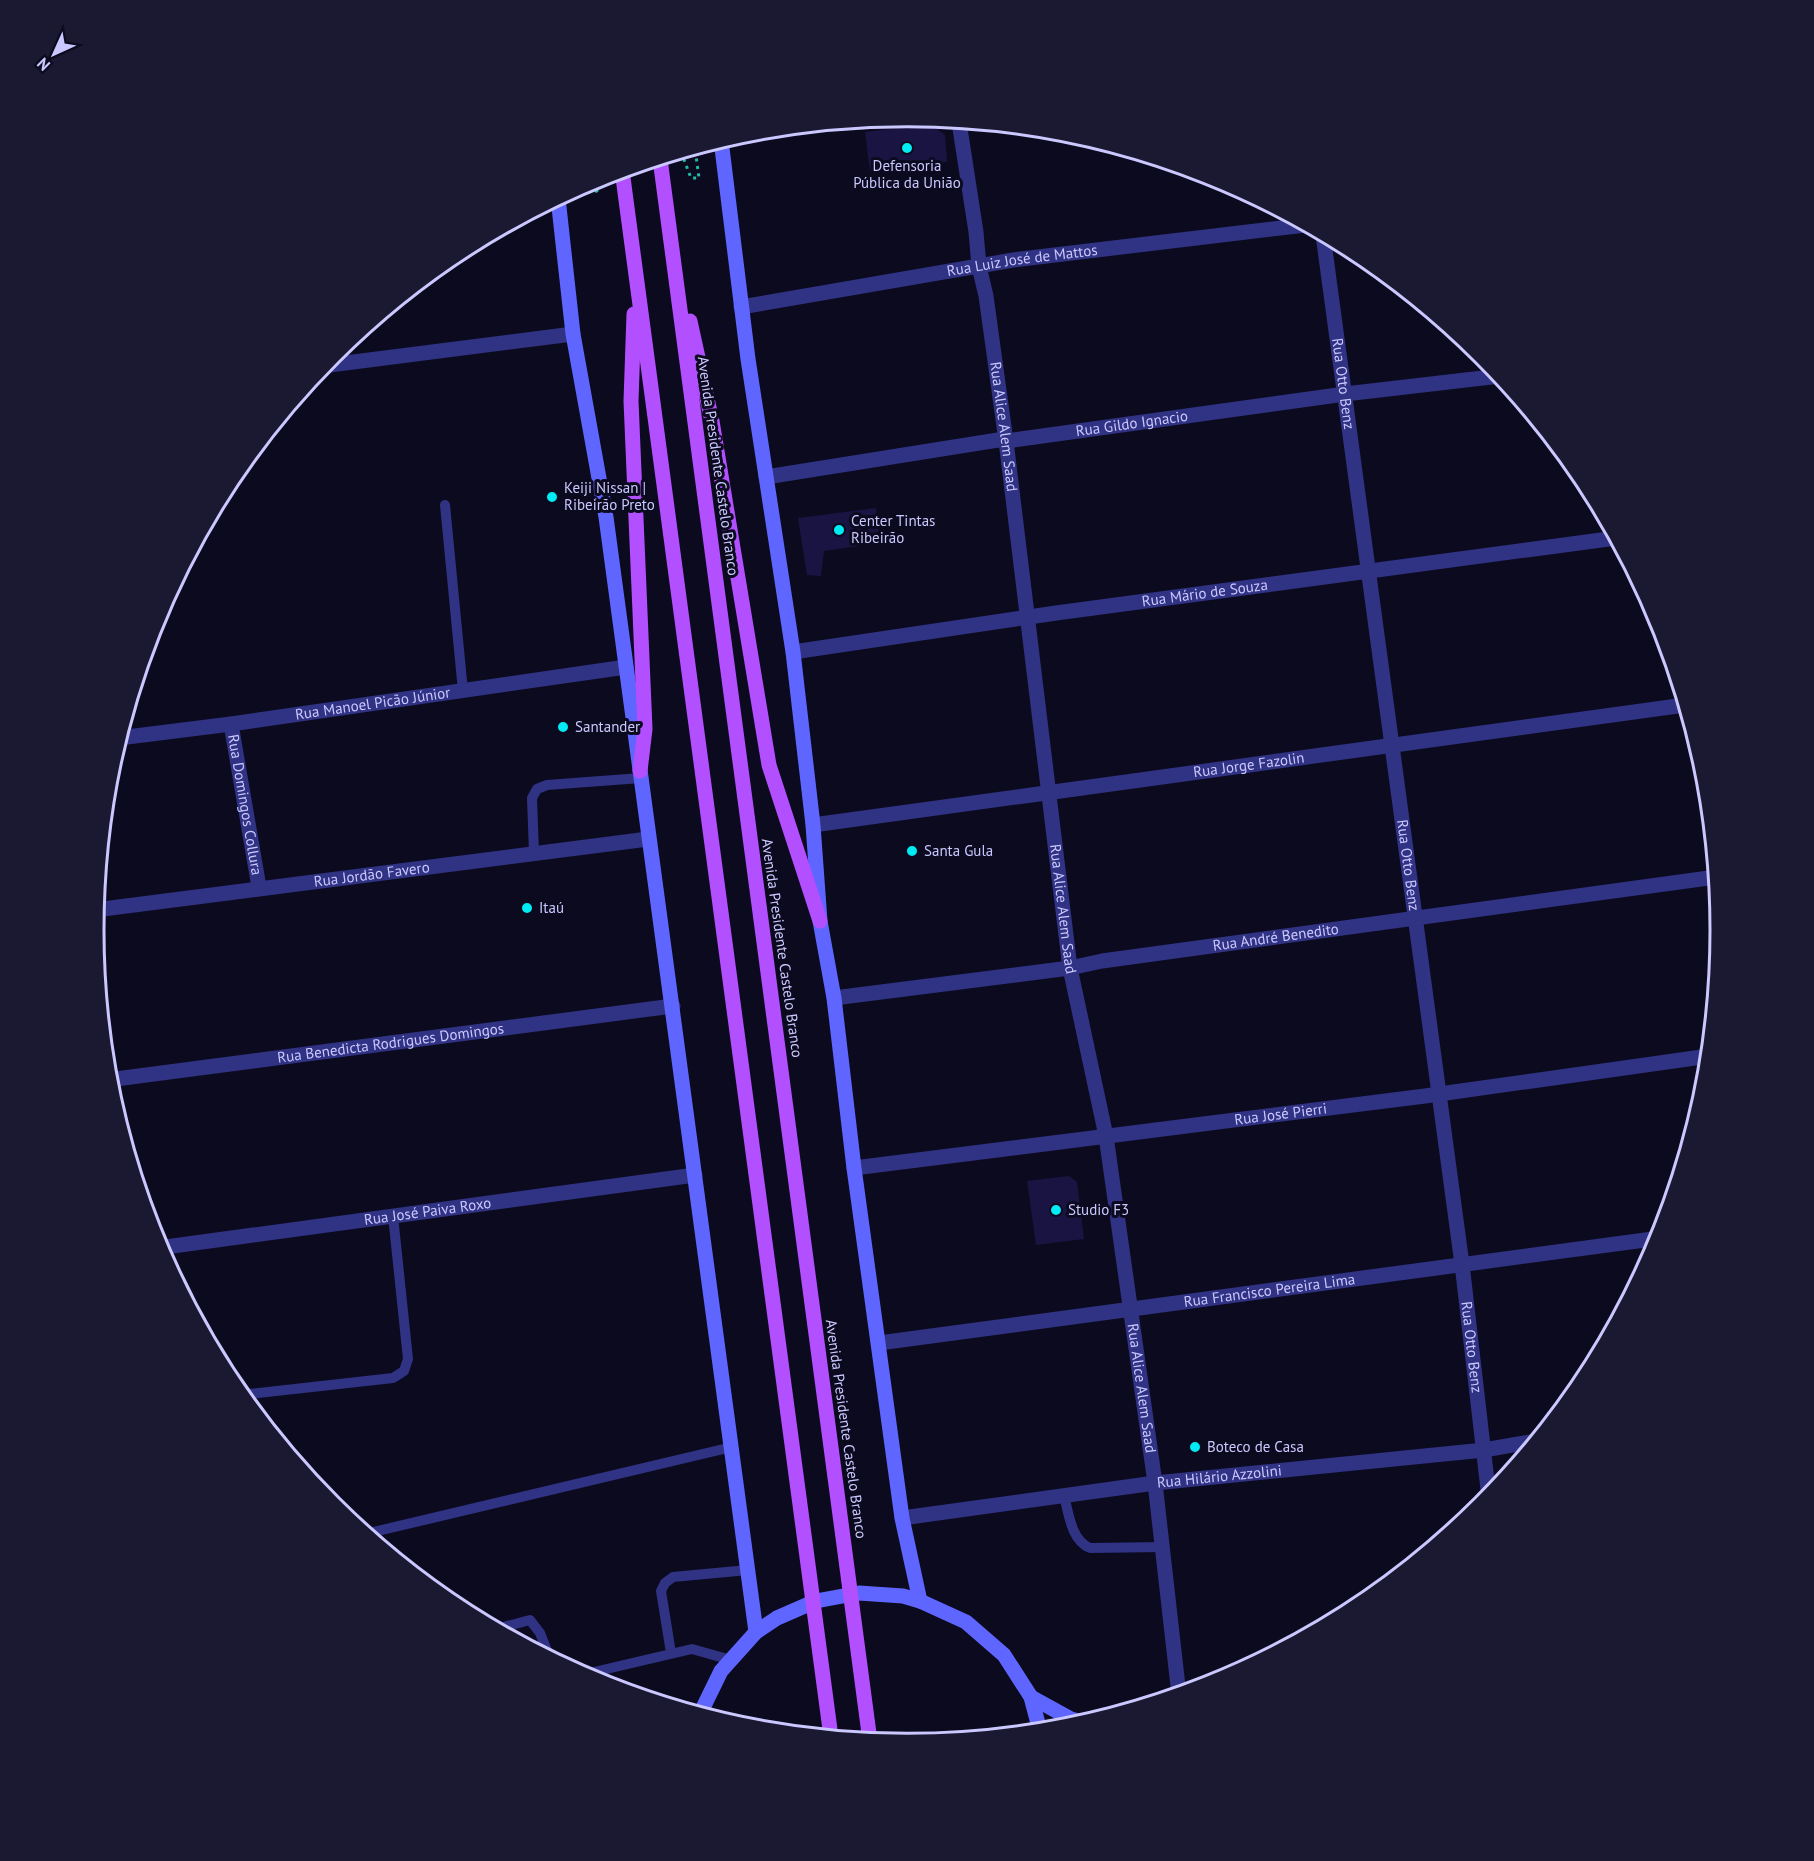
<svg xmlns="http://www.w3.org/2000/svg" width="1814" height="1861" font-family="'PT Sans',sans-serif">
<rect width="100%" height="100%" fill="#0c0a1f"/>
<g fill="#1a1442">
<path d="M931 124 945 135 947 162 870 171 865 132Z"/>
<path d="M876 508 880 543 824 551 821 576 807 575 798 518Z"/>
<path d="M1069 1176 1077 1182 1084 1239 1036 1245 1027 1181Z"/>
<path d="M1214 1670 1227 1678 1214 1684Z"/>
</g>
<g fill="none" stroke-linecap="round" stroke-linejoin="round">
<g stroke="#21baa7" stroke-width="3" stroke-dasharray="3 4.5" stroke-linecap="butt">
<path d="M681 152 691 178H699L695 148"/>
<path d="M588 183 589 192 597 191 595 179"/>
</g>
<g stroke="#303283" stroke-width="10">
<path d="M445 505 463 691"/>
<path d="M534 853 532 798 537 789 547 785 641 778"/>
<path d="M240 1395 393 1378 404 1371 408 1359 393 1216"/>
<path d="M1064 1496C1069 1514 1071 1540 1090 1548L1162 1547"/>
<path d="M365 1534 732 1447"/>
<path d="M496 1629 530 1620 540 1633 550 1658"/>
<path d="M671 1653 661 1591 665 1583 673 1577 748 1570"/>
<path d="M581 1675 692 1649 731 1660"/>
<path d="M663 1703 670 1705"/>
</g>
<g stroke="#303283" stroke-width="15">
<path id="s1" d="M959 122 976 232 979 266 986 296 1006 441 1070 968 1106 1136 1155 1483 1179 1695"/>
<path id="s2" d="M1323 235 1462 1264 1489 1498"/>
<path id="s3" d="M741 307 1013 260 1306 225"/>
<path d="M322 366 573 334"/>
<path id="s4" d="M766 477 998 440 1006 441 1345 394 1500 376"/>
<path id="s5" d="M793 652 1056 613 1616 538"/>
<path id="s6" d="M231 724 259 887"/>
<path id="s7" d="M119 738 231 724 626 667"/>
<path id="s8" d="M813 825C1103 783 1394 747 1685 705"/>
<path id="s9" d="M95 910 648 839"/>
<path id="s10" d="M834 998 1070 968 1102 961 1716 877"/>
<path id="s11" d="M108 1080 673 1006"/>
<path id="s12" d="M854 1168 1425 1096 1709 1056"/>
<path id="s13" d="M158 1248 695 1175"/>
<path id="s14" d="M879 1343 1660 1238"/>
<path id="s15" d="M902 1518 1155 1483 1484 1450 1536 1441"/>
</g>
<g stroke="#5f66ff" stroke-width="15">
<path d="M721 140 748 359 793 652 813 825 820 921 834 998 854 1168 902 1518 920 1601"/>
<path d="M558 198 573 334 606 517 756 1632"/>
<path d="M1031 1697 1071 1719 1084 1723"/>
<path d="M700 1714 721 1671 756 1632 777 1618 816 1601 859 1593 903 1596 920 1601 966 1622 1004 1655 1031 1697 1040 1731"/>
</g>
<g stroke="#b24fff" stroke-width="15">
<path d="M660 159 870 1741"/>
<path d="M622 170 831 1737"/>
<path d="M634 314 631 401 645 729 640 771"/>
<path d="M690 321 712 421 769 765 820 921"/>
</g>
</g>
<g fill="#00ebf3" stroke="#0c0a1f" stroke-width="2">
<circle cx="907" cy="148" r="6"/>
<circle cx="552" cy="497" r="6"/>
<circle cx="839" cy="530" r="6"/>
<circle cx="563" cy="727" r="6"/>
<circle cx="912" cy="851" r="6"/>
<circle cx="527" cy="908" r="6"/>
<circle cx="1056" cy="1210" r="6"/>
<circle cx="1195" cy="1447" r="6"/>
</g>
<g text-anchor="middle" stroke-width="6" stroke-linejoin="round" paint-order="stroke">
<g font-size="15" fill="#cbc8ff" stroke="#0c0a1f" text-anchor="start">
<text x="907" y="171" text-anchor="middle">Defensoria<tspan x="907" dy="17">Pública da União</tspan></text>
<text x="564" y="493">Keiji Nissan |<tspan x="564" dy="17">Ribeirão Preto</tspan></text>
<text x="851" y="526">Center Tintas<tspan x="851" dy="17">Ribeirão</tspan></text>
<text x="575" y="732">Santander</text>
<text x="924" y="856">Santa Gula</text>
<text x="539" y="913">Itaú</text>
<text x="1068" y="1215">Studio F3</text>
<text x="1207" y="1452">Boteco de Casa</text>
</g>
<g font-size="15" fill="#cbc8ff" stroke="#0c0a1f">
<text dy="5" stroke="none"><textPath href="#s3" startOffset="285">Rua Luiz José de Mattos</textPath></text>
<text dy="5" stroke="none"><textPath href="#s2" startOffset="150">Rua Otto Benz</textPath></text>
<text dy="5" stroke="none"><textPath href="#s4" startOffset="370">Rua Gildo Ignacio</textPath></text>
<text dy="5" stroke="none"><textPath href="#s1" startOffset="308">Rua Alice Alem Saad</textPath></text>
<text transform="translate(718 466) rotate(82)" y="5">Avenida Presidente Castelo Branco</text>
<text dy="5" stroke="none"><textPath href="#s5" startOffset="416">Rua Mário de Souza</textPath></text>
<text dy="5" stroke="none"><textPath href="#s7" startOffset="256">Rua Manoel Picão Júnior</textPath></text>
<text dy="5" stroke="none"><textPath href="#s8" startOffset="440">Rua Jorge Fazolin</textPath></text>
<text dy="5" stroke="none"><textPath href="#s6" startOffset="82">Rua Domingos Collura</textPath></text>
<text dy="5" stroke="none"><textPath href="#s2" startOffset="636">Rua Otto Benz</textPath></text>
<text dy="5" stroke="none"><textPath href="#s9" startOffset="279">Rua Jordão Favero</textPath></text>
<text dy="5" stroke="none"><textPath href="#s1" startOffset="794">Rua Alice Alem Saad</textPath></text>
<text dy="5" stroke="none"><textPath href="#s10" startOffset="446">Rua André Benedito</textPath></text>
<text transform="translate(782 948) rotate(82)" y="5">Avenida Presidente Castelo Branco</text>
<text dy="5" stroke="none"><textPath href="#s11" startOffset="285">Rua Benedicta Rodrigues Domingos</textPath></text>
<text dy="5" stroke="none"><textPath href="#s12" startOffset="430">Rua José Pierri</textPath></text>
<text dy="5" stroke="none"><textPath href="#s13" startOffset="272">Rua José Paiva Roxo</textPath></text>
<text dy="5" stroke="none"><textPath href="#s14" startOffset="394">Rua Francisco Pereira Lima</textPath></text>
<text dy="5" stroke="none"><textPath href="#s2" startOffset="1122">Rua Otto Benz</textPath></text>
<text dy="5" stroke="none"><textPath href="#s1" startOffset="1280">Rua Alice Alem Saad</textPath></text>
<text transform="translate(846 1429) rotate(82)" y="5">Avenida Presidente Castelo Branco</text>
<text dy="5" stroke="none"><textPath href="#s15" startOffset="320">Rua Hilário Azzolini</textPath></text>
</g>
</g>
<path d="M0 0H1814V1861H0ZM104 930a803 803 0 1 1 1606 0a803 803 0 1 1-1606 0Z" fill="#1b1931" fill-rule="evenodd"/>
<path fill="none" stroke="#cbc8ff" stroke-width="3" d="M104 930a803 803 0 1 1 1606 0a803 803 0 1 1-1606 0Z"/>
<g transform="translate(54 54) rotate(225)" stroke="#0c0a1f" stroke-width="4.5" paint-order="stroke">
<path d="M0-4.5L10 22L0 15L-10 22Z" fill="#cbc8ff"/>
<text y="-9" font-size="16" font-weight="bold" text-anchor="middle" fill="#cbc8ff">N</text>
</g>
</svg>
